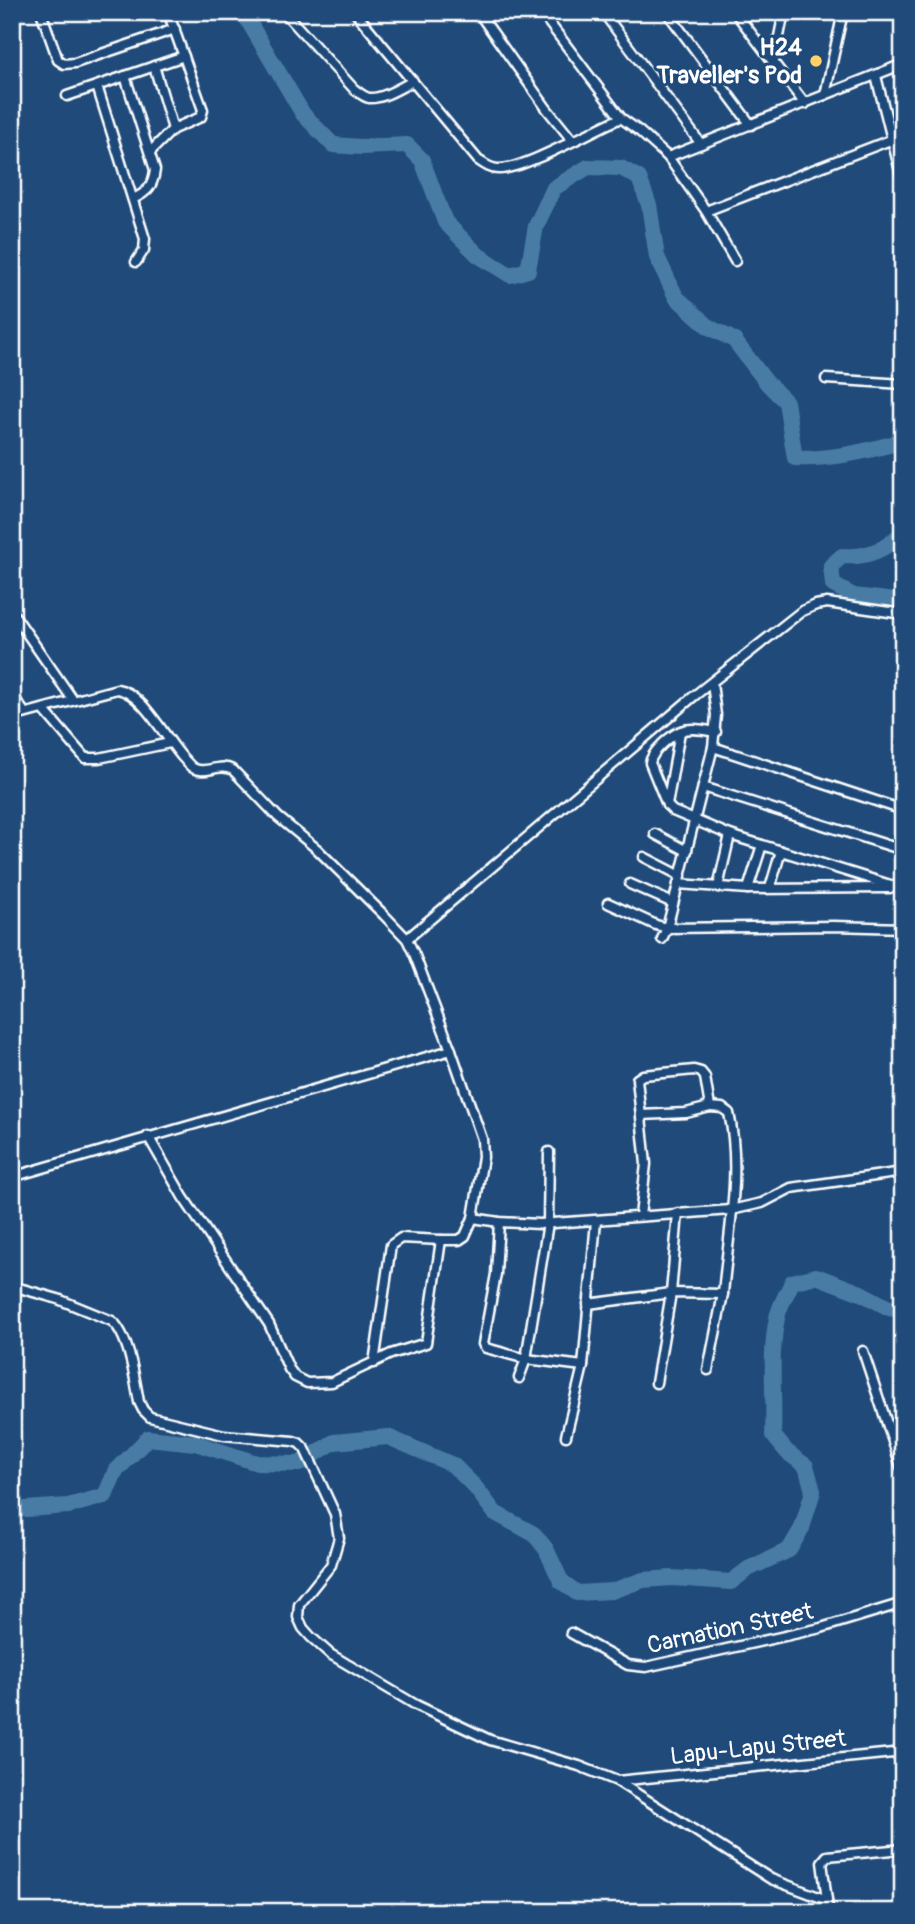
<svg xmlns="http://www.w3.org/2000/svg" width="915" height="1924" font-family="Pangolin,sans-serif">
<rect width="100%" height="100%" fill="#1f4a7a"/>
<filter id="ink" filterUnits="userSpaceOnUse"><feTurbulence type="fractalNoise" baseFrequency=".0143" numOctaves="2"/><feDisplacementMap in="SourceGraphic" scale="14" xChannelSelector="R" yChannelSelector="G"/><feConvolveMatrix kernelMatrix="1 2 1 2 8 2 1 2 1" color-interpolation-filters="sRGB"/></filter>
<g filter="url(#ink)">
<g fill="none" stroke-linecap="round" stroke-linejoin="round">
<g stroke="#487ca5" stroke-width="16">
<path d="M243 12 303 114 333 145 361 147 407 145 422 160 445 222 478 255 510 275 528 270 536 226 554 188 588 167 621 168 639 178 649 205 657 257 676 297 709 327 734 340 767 383 786 402 795 458C832 460 868 451 903 441"/>
<path d="M903 532C886 550 866 558 842 556L831 566 833 585 854 596 903 602"/>
<path d="M12 1510 68 1506 105 1496 115 1472 148 1438 195 1443 257 1463 299 1464 334 1442 388 1437 453 1465 475 1487 495 1513 534 1534 546 1549 561 1581 577 1593 612 1591 643 1580 672 1578 731 1582 748 1569 789 1550 802 1528 813 1491 806 1466 787 1452 773 1435C775 1396 769 1356 777 1318 779 1306 787 1294 792 1282L816 1276 861 1293 889 1308 903 1310"/>
</g>
<defs>
<g id="street">
<path d="M41 12 58 60 64 64 75 63 175 29"/>
<path d="M284 12 354 89C358 92 364 97 369 98 383 99 401 87 413 81"/>
<path d="M355 12 478 160C484 164 490 169 498 169 524 170 592 130 621 118L639 131 668 157 903 64"/>
<path d="M478 12 547 109 572 140"/>
<path d="M541 12 621 118"/>
<path d="M603 12 701 144"/>
<path d="M667 12 751 125"/>
<path d="M735 12 805 104"/>
<path d="M12 15 20 12"/>
<path d="M774 61 784 12"/>
<path d="M154 66 173 129"/>
<path d="M125 76 155 170C153 186 148 192 133 199"/>
<path d="M876 76 903 183"/>
<path d="M97 86 145 239 144 250 136 262"/>
<path d="M825 95 843 12"/>
<path d="M67 96 184 56"/>
<path d="M150 152 173 129 201 117 203 110 168 12"/>
<path d="M668 157 706 211 893 139"/>
<path d="M706 211 735 261"/>
<path d="M826 379 903 384"/>
<path d="M12 612 73 700"/>
<path d="M12 695 25 713"/>
<path d="M43 709 85 758H99L170 743"/>
<path d="M12 717 117 689C142 692 165 738 183 758 187 762 191 768 195 769 207 774 219 763 233 770L278 817 317 849 384 915 407 939 415 956 451 1050 482 1139 483 1157 473 1218 465 1236 459 1240H441L426 1343 391 1354 332 1382 307 1383 295 1377 289 1369 269 1324 183 1197 148 1136"/>
<path d="M716 732C705 730 691 727 681 731 670 736 652 751 650 763L667 805 673 811 730 835 903 889"/>
<path d="M713 747 903 810"/>
<path d="M703 787 903 850"/>
<path d="M667 805 680 732"/>
<path d="M655 834 687 851"/>
<path d="M644 857 681 876"/>
<path d="M630 884 673 903"/>
<path d="M678 884 748 889 890 888"/>
<path d="M718 887 730 835"/>
<path d="M770 888 781 851"/>
<path d="M748 889 762 845"/>
<path d="M608 903 656 925 667 928 834 926 903 928"/>
<path d="M407 939 694 696 802 611 816 605 827 603 903 614"/>
<path d="M662 939 667 928 713 747 716 715 712 683"/>
<path d="M641 1115 686 1113 710 1107"/>
<path d="M12 1177 451 1050"/>
<path d="M473 1218 499 1222 540 1224 731 1210 762 1203 791 1188 903 1172"/>
<path d="M499 1222 496 1274 483 1344 486 1348 526 1359 583 1366"/>
<path d="M12 1286 58 1299 112 1321C129 1335 135 1380 139 1402L143 1410 150 1417 224 1435 293 1441 299 1443 305 1449 335 1514 339 1538 331 1565 299 1605 298 1617 303 1628 311 1637 330 1654 416 1705 490 1740 579 1766 617 1781 771 1879 827 1900 828 1912"/>
<path d="M588 1304 671 1293 723 1294C728 1235 742 1171 729 1113L722 1108 710 1107 705 1077 701 1072 694 1070 643 1075 637 1079 646 1164 640 1216"/>
<path d="M863 1351 903 1472"/>
<path d="M374 1363 391 1245 401 1238 441 1240"/>
<path d="M708 1370 723 1294"/>
<path d="M519 1378 526 1359 548 1223 549 1152"/>
<path d="M656 1383 671 1293 678 1213"/>
<path d="M566 1436 583 1366 596 1221"/>
<path d="M571 1633 628 1665 646 1667 821 1628 903 1603"/>
<path d="M617 1781 903 1752"/>
<path d="M827 1900 822 1862 827 1856 903 1849"/>
</g>
</defs>
<use href="#street" stroke="#fff" stroke-width="13"/>
<use href="#street" stroke="#1f4a7a" stroke-width="8"/>
</g>
</g>
<circle fill="#ffd166" stroke="#1f4a7a" stroke-width="2.5" cx="816" cy="61" r="7"/>
<g text-anchor="middle" stroke-width="6" stroke-linejoin="round" paint-order="stroke">
<g font-size="24" font-weight="bold" fill="#fff" stroke="#1f4a7a" text-anchor="end">
<text x="802" y="55">H24<tspan x="802" dy="28">Traveller's Pod</tspan></text>
</g>
<g font-size="24" fill="#fff" stroke="#1f4a7a">
<text transform="translate(730 1628) rotate(-12)" y="8">Carnation Street</text>
<text transform="translate(758 1747) rotate(-6)" y="8">Lapu-Lapu Street</text>
</g>
</g>
<rect width="915" height="1924" fill="none" stroke="#1f4a7a" stroke-width="42"/>
<rect x="21" y="21" width="873" height="1882" fill="none" stroke="#fff" stroke-width="2.5" filter="url(#ink)"/>
</svg>
